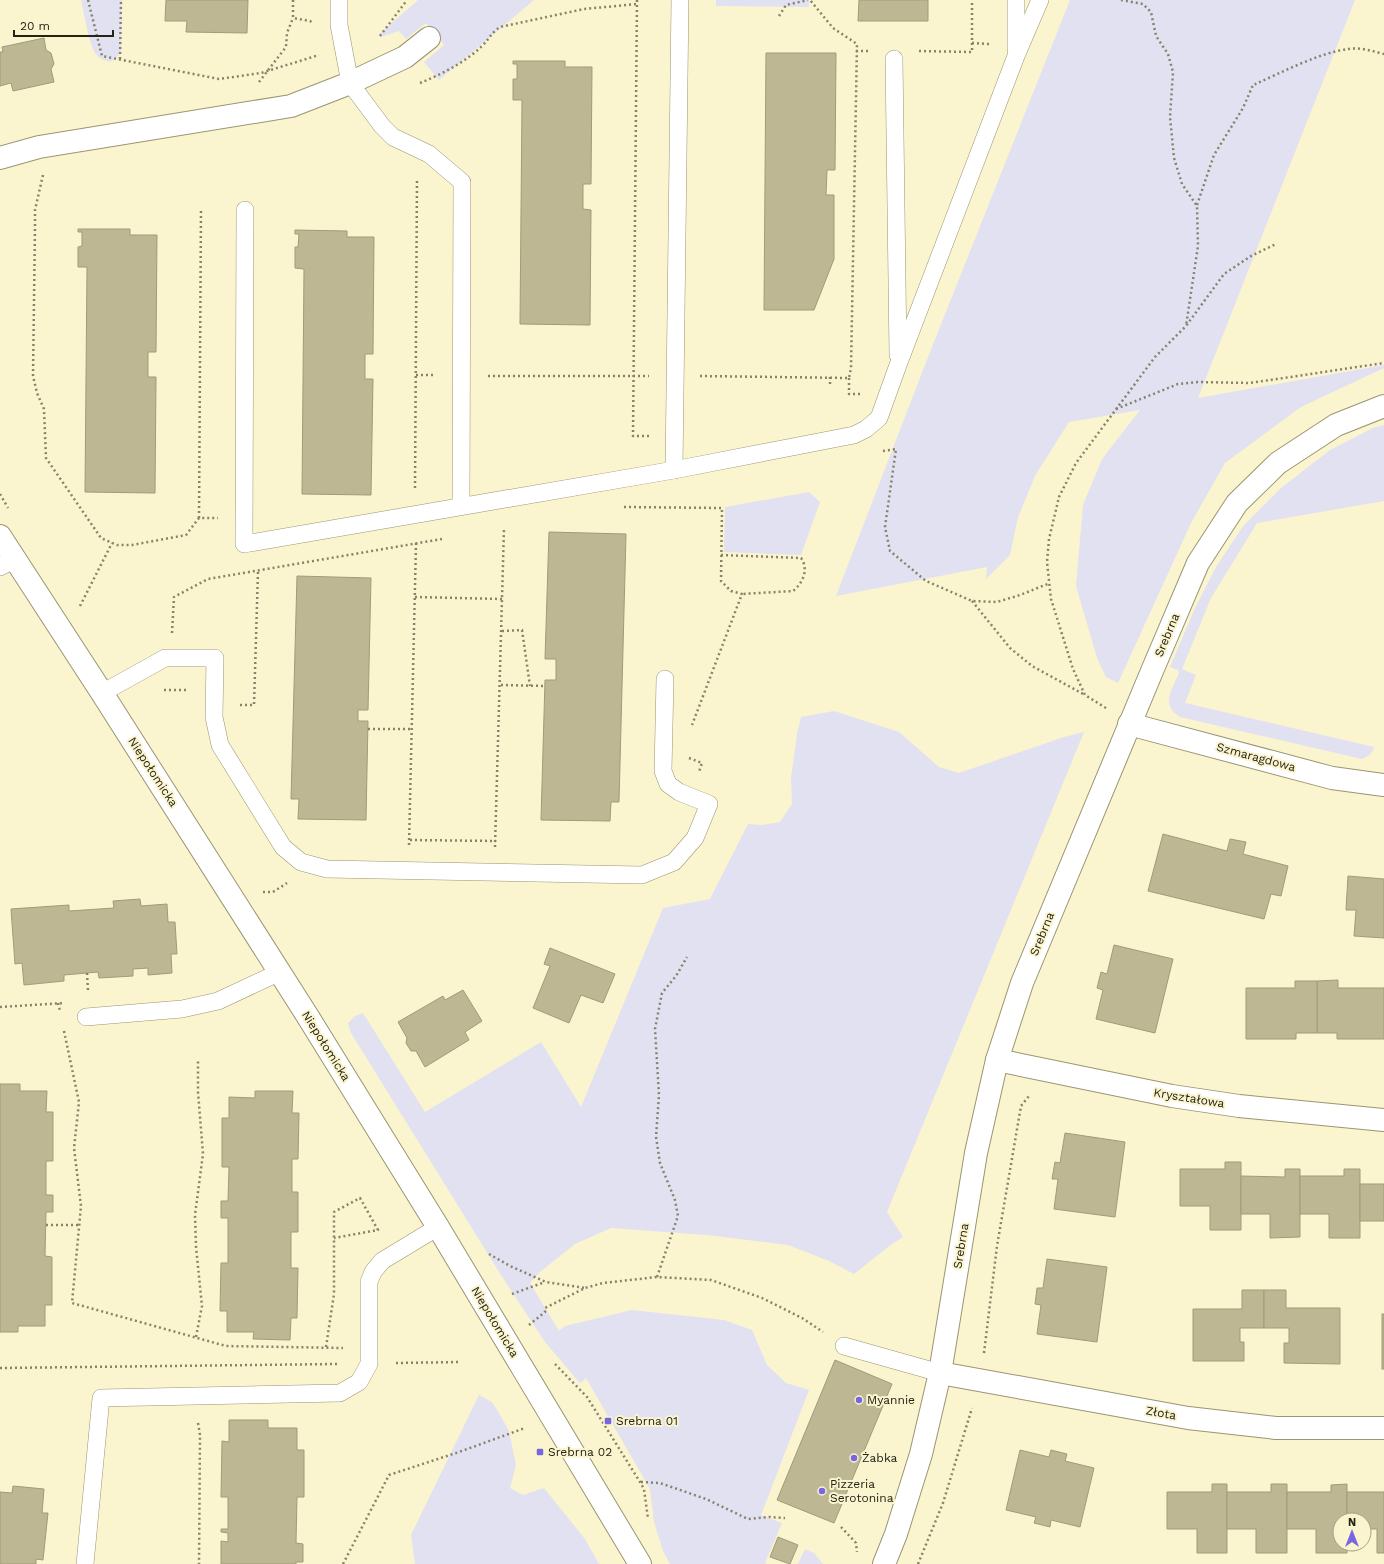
<svg xmlns="http://www.w3.org/2000/svg" width="1384" height="1564" font-family="'Work Sans',sans-serif">
<rect width="100%" height="100%" fill="#faf4cf"/>
<g fill="#e1e1f2">
<path d="M81 0H122L121 51C118 56 114 63 107 61 101 60 95 55 93 49 88 38 84 13 81 0Z"/>
<path d="M418 0H534L439 80 424 62 444 45 426 23 406 39 399 31 384 36 378 35Z"/>
<path d="M716 0H809V7L716 6Z"/>
<path d="M1070 0H1355L1198 398 1384 365V368L1301 407 1225 463 1191 523 1118 683 1106 677 1097 658 1076 586 1083 505 1102 459 1140 410 1069 422 1036 474 1018 517 1010 555 986 579 987 567 836 596 930 352Z"/>
<path d="M1384 425V501L1257 523 1211 598 1182 669 1196 675 1185 703 1374 747C1373 754 1368 756 1362 759L1180 717C1160 705 1172 690 1179 673L1178 670 1170 667 1195 608 1216 567 1244 525 1281 488 1330 450 1373 428Z"/>
<path d="M809 492 820 502 801 555 724 552 725 507Z"/>
<path d="M834 711 899 732 939 767 959 773 1064 737 1084 732 887 1212 903 1237 892 1244 854 1274 829 1261 788 1245 707 1235 611 1228 575 1244 540 1272 530 1283 559 1331 565 1326 632 1310 724 1320 752 1330 767 1365 786 1383 809 1390 761 1515 782 1523 765 1563 767 1564H670L663 1551 654 1522 650 1489 586 1378 581 1383 579 1382 545 1342 501 1275 351 1033 348 1023 355 1016 363 1013 425 1112 541 1042 581 1107 663 908 710 899 748 824 762 825 780 822 792 804 791 778 797 734 801 717Z"/>
<path d="M479 1395 492 1402 499 1413 509 1431 516 1465 510 1488 523 1495 544 1488 585 1539 599 1564H415L411 1535Z"/>
<path d="M805 1549 814 1553 823 1564H798Z"/>
</g>
<g fill="#bdb794" stroke="#a09b78">
<path d="M166 0H248L247 33 186 32 187 21H165Z"/>
<path d="M859 0H928V21H858Z"/>
<path d="M44 38 46 50 51 53 54 64 51 69 54 82 13 91 11 83 0 86V52H3L2 47Z"/>
<path d="M766 53H836L835 170H827L826 195H834V259L814 310H764Z"/>
<path d="M513 61H565V67H592L591 184H583V209L591 210 590 325 520 324 522 100H513V79H517V64H513Z"/>
<path d="M78 229H130V235H157L156 352H148V377H156L155 493 85 492 87 267H78V247L82 246V232H78Z"/>
<path d="M295 230 347 231V237H374L373 354H365V379H373L371 495 302 494 304 269 295 268V247H298L299 234H295Z"/>
<path d="M549 532 626 534 619 802H611L610 821 541 820 545 680H556V659H545Z"/>
<path d="M297 576 371 578 368 710H358V721H368L366 820 298 819 299 799H291Z"/>
<path d="M1163 834 1227 851 1230 839 1246 842 1243 854 1288 866 1281 896 1271 894 1264 919 1148 891Z"/>
<path d="M1348 876 1384 879V938L1354 936 1356 910H1346Z"/>
<path d="M140 899 141 906 167 904 168 922H175L177 954H171L172 973 148 975V968L133 969V976L99 978 98 972 64 975V981L24 985 22 963 15 964 11 909 69 905V911L114 908 113 901Z"/>
<path d="M1114 945 1173 959 1155 1033 1096 1019 1103 990 1097 988 1101 972 1107 974Z"/>
<path d="M550 948 615 974 603 1003 581 995 569 1023 533 1008 550 966 544 964Z"/>
<path d="M1338 980V988H1384V1039H1337V1033H1317V981Z"/>
<path d="M1295 981H1317V1033H1296V1039H1246V988H1295Z"/>
<path d="M463 990 482 1021 465 1032 469 1040 425 1067 416 1051H411L406 1043 407 1038 398 1022 443 996 445 1000Z"/>
<path d="M0 1084H20V1091H47L46 1112H53V1161H46V1195H53V1212H46L45 1256 52 1257V1305H45V1326H18V1332H0Z"/>
<path d="M255 1091H293L292 1113H299L298 1159H292V1192H298V1232H291V1268H298L297 1318H291L290 1340 253 1339 254 1332H227V1311H220L221 1263H228V1218H221V1201H228L229 1167H222V1118H229V1097L255 1098Z"/>
<path d="M1065 1133 1125 1142 1115 1217 1054 1209 1058 1179H1052L1055 1162 1060 1163Z"/>
<path d="M1225 1162H1241V1230H1210V1206H1180V1169H1225Z"/>
<path d="M1285 1169H1300V1237L1270 1238V1214H1241V1176L1285 1177Z"/>
<path d="M1344 1169H1360V1238H1329V1214H1300V1176H1344Z"/>
<rect x="1360" y="1184" width="24" height="37"/>
<path d="M1047 1259 1107 1267 1097 1342 1037 1334 1041 1305 1035 1304 1037 1288H1043Z"/>
<path d="M1242 1290H1264V1328H1240V1342H1244V1361H1193V1309H1242Z"/>
<path d="M1264 1290H1286V1308H1340V1364L1284 1363V1343H1289V1328H1264Z"/>
<rect x="1382" y="1314" width="2" height="55"/>
<path d="M835 1360 892 1384 834 1523 777 1500Z"/>
<path d="M229 1420H268V1428H297V1450H304V1497H297L296 1543 303 1544V1562H296V1564H221V1541L228 1542V1533L221 1532V1529H228V1497H221L222 1441 229 1442Z"/>
<path d="M1020 1450 1049 1457 1051 1450 1067 1454 1065 1461 1094 1468 1080 1527 1051 1520 1050 1527 1034 1523 1036 1517 1006 1510Z"/>
<path d="M1212 1484H1227V1553H1197V1529H1167V1492H1212Z"/>
<path d="M1271 1484H1287V1553H1256V1529H1227V1492H1271Z"/>
<path d="M1347 1484V1520H1340V1544H1347V1553H1316V1529H1287V1492H1331V1485Z"/>
<path d="M13 1486 44 1489 42 1513H48L43 1560 36 1559V1564H0V1492L12 1493Z"/>
<path d="M1347 1492H1384V1553H1377V1529H1364V1520H1347Z"/>
<path d="M778 1537 798 1545 790 1564 770 1557Z"/>
</g>
<g fill="none" stroke-linecap="round" stroke-linejoin="round">
<defs>
<g id="service">
<path d="M339 0V25L350 83 382 126 393 137 429 154 462 182 461 506"/>
<path d="M1016 49V0"/>
<path d="M894 59 898 355"/>
<path d="M245 210 244 544 674 470 854 435 866 429 879 418 898 365 1016 56 1040 0"/>
<path d="M674 470 680 0"/>
<path d="M0 567 15 559"/>
<path d="M102 693 165 658H215L214 717 220 745 283 847 301 862 327 869 642 875 674 862 695 838 709 804 679 792 668 784 663 771 665 679"/>
<path d="M86 1017 182 1009 218 1001 280 972"/>
<path d="M844 1346 940 1373"/>
<path d="M85 1564 101 1398 340 1393 359 1382 369 1364V1282L373 1272 382 1261 438 1227"/>
</g>
<g id="minor">
<path d="M0 158 39 147 291 106 350 83 405 57 429 38"/>
<path d="M1129 724 1332 778 1384 785"/>
<path d="M997 1060 1172 1096 1239 1106 1384 1120"/>
<path d="M940 1373 1188 1418 1276 1428H1384"/>
<path d="M884 1564 896 1534 921 1454 940 1373 976 1153 997 1060 1022 983 1152 671 1198 563 1237 503 1278 463 1336 425 1384 406"/>
</g>
<path id="secondary" d="M0 536 102 693 310 1020 438 1227 640 1564"/>
</defs>
<use href="#service" stroke="#9a9572" stroke-width="18"/>
<use href="#minor" stroke="#9a9572" stroke-width="24"/>
<use href="#secondary" stroke="#9a9572" stroke-width="24"/>
<g stroke="#87836a" stroke-width="2.5" stroke-dasharray="2 3" stroke-linecap="butt">
<path d="M88 0 102 56 219 79 261 73 319 55"/>
<path d="M293 0V18L310 21 313 23"/>
<path d="M637 0 633 436H650"/>
<path d="M1121 0 1143 4 1151 12 1156 36 1168 54 1173 72 1170 117 1174 158 1182 184 1197 206 1198 246 1186 326"/>
<path d="M779 16 786 5 808 0"/>
<path d="M380 36 407 0"/>
<path d="M972 43 989 44"/>
<path d="M856 51H870"/>
<path d="M919 51 972 52V0"/>
<path d="M120 59 121 0"/>
<path d="M259 82 286 47 287 33 293 18"/>
<path d="M420 83C442 74 466 62 483 45 490 38 490 34 500 27L584 9 637 4"/>
<path d="M43 175 35 210V226L33 376 37 393 44 409 46 458 101 538 117 545H132L186 535 199 518H218"/>
<path d="M1197 205 1214 155 1243 108 1253 85C1281 73 1318 53 1348 49 1360 47 1372 51 1384 54"/>
<path d="M416 375H435"/>
<path d="M488 376H649"/>
<path d="M700 376 849 378 851 368 857 44 833 28 810 0"/>
<path d="M830 377V386"/>
<path d="M849 378V394H860"/>
<path d="M1116 409 1178 384 1198 382 1250 383 1384 363"/>
<path d="M883 451 896 449 885 527 890 551 926 581 972 601 997 602 1020 595 1050 583"/>
<path d="M415 488 417 179"/>
<path d="M0 494 8 508"/>
<path d="M624 507 722 508 721 581 731 591 742 594 692 725"/>
<path d="M199 518 201 209"/>
<path d="M721 555 801 558C809 569 803 583 793 591L742 594"/>
<path d="M415 597 502 599"/>
<path d="M972 601 1010 648 1032 666 1085 695"/>
<path d="M80 606 112 543"/>
<path d="M502 631 522 630 530 686"/>
<path d="M172 633 174 597 208 579 442 539"/>
<path d="M501 685 544 686"/>
<path d="M164 690H189"/>
<path d="M240 705H254L258 571"/>
<path d="M1106 708 1085 695 1073 669 1051 599 1047 562 1049 539 1059 497 1076 463 1155 357 1186 326 1224 274 1251 256 1276 244"/>
<path d="M368 729H412"/>
<path d="M689 758 702 763 699 772"/>
<path d="M410 840 496 841"/>
<path d="M409 845 416 543"/>
<path d="M495 847 504 528"/>
<path d="M263 892H273L287 883"/>
<path d="M87 973 88 991"/>
<path d="M58 1003 60 1011"/>
<path d="M0 1007 64 1003"/>
<path d="M64 1031 79 1102 74 1148 81 1206 72 1303 226 1346 343 1348"/>
<path d="M46 1225H79"/>
<path d="M489 1254 510 1266 546 1282 585 1288"/>
<path d="M657 1277 678 1216 675 1200 660 1163 656 1137 659 1095 655 1029 662 993 676 976 687 957"/>
<path d="M512 1294 545 1282"/>
<path d="M529 1325 545 1312V1308L585 1288 603 1283 657 1277 711 1280 762 1298 802 1318 823 1332"/>
<path d="M196 1337 202 1306 196 1247 195 1215 203 1154 198 1092V1061"/>
<path d="M326 1347 334 1294V1212L360 1198 378 1230 334 1238"/>
<path d="M984 1353 997 1246 1021 1106 1029 1096"/>
<path d="M396 1363 461 1362"/>
<path d="M555 1364 587 1397 640 1482 644 1489 648 1519"/>
<path d="M0 1368 337 1364"/>
<path d="M198 1423 200 1435 199 1564"/>
<path d="M641 1482 660 1483 706 1499 748 1519 769 1517 785 1518"/>
<path d="M841 1527 856 1543 857 1552"/>
<path d="M343 1564 389 1475 459 1452 525 1428"/>
<path d="M918 1564 943 1503 972 1408"/>
</g>
<use href="#service" stroke="#fff" stroke-width="17"/>
<use href="#minor" stroke="#fff" stroke-width="22"/>
<use href="#secondary" stroke="#fff" stroke-width="22"/>
</g>
<g fill="#7866e1" stroke="#faf4cf" stroke-width="1.5">
<circle cx="859" cy="1400" r="4"/>
<rect x="604" y="1417" width="8" height="8" rx="2"/>
<rect x="536" y="1448" width="8" height="8" rx="2"/>
<circle cx="854" cy="1458" r="4"/>
<circle cx="822" cy="1491" r="4"/>
</g>
<g text-anchor="middle" stroke-width="4" stroke-linejoin="round" paint-order="stroke">
<g font-size="12" fill="#252315" stroke="#faf4cf">
<text transform="translate(1167 635) rotate(-67)" y="4">Srebrna</text>
<text transform="translate(1256 757) rotate(15)" y="4">Szmaragdowa</text>
<text transform="translate(153 772) rotate(57)" y="4">Niepołomicka</text>
<text transform="translate(1042 934) rotate(-68)" y="4">Srebrna</text>
<text transform="translate(326 1046) rotate(58)" y="4">Niepołomicka</text>
<text transform="translate(1189 1098) rotate(9)" y="4">Kryształowa</text>
<text transform="translate(961 1246) rotate(-81)" y="4">Srebrna</text>
<text transform="translate(495 1322) rotate(59)" y="4">Niepołomicka</text>
<text transform="translate(1161 1413) rotate(10)" y="4">Złota</text>
</g>
<g font-size="12" fill="#252315" stroke="#faf4cf" text-anchor="start">
<text x="867" y="1404">Myannie</text>
<text x="616" y="1425">Srebrna 01</text>
<text x="548" y="1456">Srebrna 02</text>
<text x="862" y="1462">Żabka</text>
<text x="830" y="1488">Pizzeria<tspan x="830" dy="14">Serotonina</tspan></text>
</g>
</g>
<g transform="translate(1352 1532)"><circle r="19" fill="#faf4cf" stroke="#a5a085"/>
<path d="M0-3L7 15L0 10L-7 15Z" fill="#7866e1"/>
<text y="-6" font-size="11" font-weight="bold" text-anchor="middle" fill="#252315">N</text>
</g>
<path d="M14 30v6h99v-6" fill="none" stroke="#252315" stroke-width="2"/>
<text x="20" y="30" font-size="12" fill="#252315" stroke="#faf4cf" stroke-width="3" paint-order="stroke">20 m</text>
</svg>
